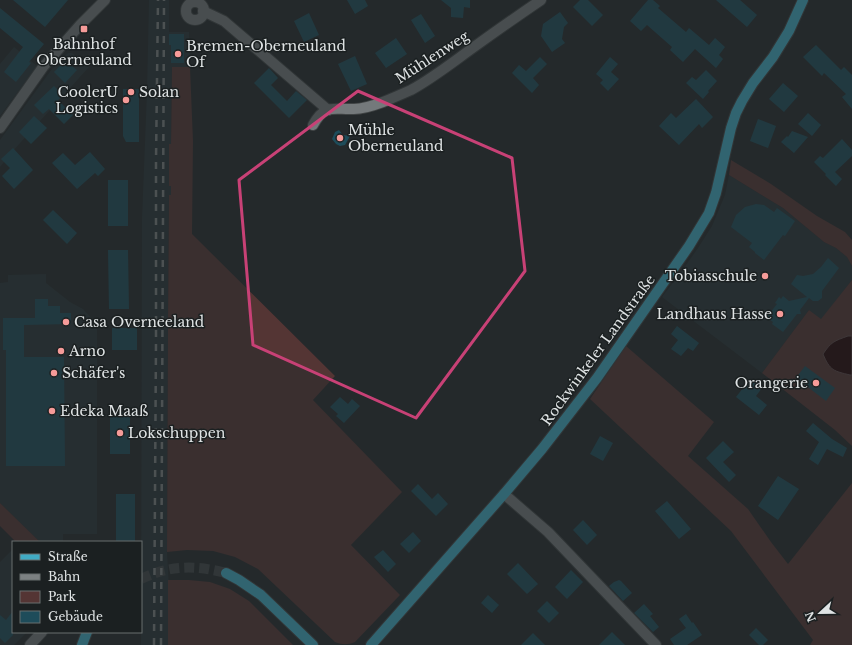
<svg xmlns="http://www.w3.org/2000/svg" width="852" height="645" font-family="'Libre Baskerville',serif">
<rect width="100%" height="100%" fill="#24292b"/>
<g fill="#293438">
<path d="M149 0H169V32H189L190 67 172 68 171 144H169V186H171V195L169 196 168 319H170V328H168L167 552 169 588 168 645H141L142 219 147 91Z"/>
<path d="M14 47 37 66 0 116V64Z"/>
<path d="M68 53H72L89 67 11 153 0 167V140L52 69Z"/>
<path d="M729 175 783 208 824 242 836 248 847 257 852 266V280L821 320 809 310 762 373 662 297 681 272 698 248 712 226 725 195Z"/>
<path d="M46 274V283L70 302 83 309 97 324V534H63V542H40L0 503V283L8 282V275Z"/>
<path d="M13 549V632H27L14 645H0V562Z"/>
</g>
<g fill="#543534">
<path d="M172 67H190L193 141 192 234 335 376 313 400 402 492 351 545 400 595 355 642C348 645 342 645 335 642L258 569 235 557 213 551 187 550 167 552 168 328 170 327V320L168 319 169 195H171V186H169V144H171Z"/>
<path d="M731 160 771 184 817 216 845 232 852 240V266L847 257 836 248 824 242 783 208 729 175Z"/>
<path d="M852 280V446L835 430 762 373 809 310 821 319Z"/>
<path d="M626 346 714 422 688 456 748 509 771 542 788 564 852 483V645H810L813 640 731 531 590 399Z"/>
<path d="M0 503 40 542H16L0 526Z"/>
<path d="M168 580H189L210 582 230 589 249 601 293 645H168Z"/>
</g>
<path fill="#250507" stroke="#5d4849" d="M848 336H852V375H850C834 371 830 371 823 354 831 342 834 341 848 336Z"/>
<g fill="#1e4c5a">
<path d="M13 0H68L45 27Z"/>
<path d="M347 0H365L368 6 355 14Z"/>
<path d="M441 0H470V8L464 7 463 18 451 17V8Z"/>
<path d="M580 0H588L603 15 592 26 573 7Z"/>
<path d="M648 0H653L660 6 658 8 686 32 689 28 709 45 715 38 725 47 719 55 723 59 716 68 695 49 683 62 670 50 672 47 647 25 641 31 630 21Z"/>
<path d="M716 0H740L757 15 747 27Z"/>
<path d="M0 8 44 44 29 62 31 63 16 82 4 72 23 47 0 28Z"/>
<path d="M560 12 568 23 564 27 562 39 565 43 552 52 541 36 543 24Z"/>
<path d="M309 13 319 35 304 42 294 21Z"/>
<path d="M421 14 435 36 425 43 411 20Z"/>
<path d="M169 34H184V63H171V45H169Z"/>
<path d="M396 38 407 54 386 68 375 53Z"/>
<path d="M816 45 841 70 844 67 852 75V109L842 97 846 94 824 73 822 76 803 57Z"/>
<path d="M355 56 367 84 351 91 338 64Z"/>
<path d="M540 57 547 64 533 78 539 85 532 93 512 73 519 65 526 71Z"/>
<path d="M610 57 618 64 611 72 619 79 608 91 600 83 603 80 596 74Z"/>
<path d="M65 61 77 70 65 83 54 72Z"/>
<path d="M269 68 278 78 271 85 287 101 296 91 307 100 289 118 254 83Z"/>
<path d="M706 70 717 81 708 91 709 92 703 99 686 83 692 77 696 80Z"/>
<path d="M783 83 798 96 784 112 769 99Z"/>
<path d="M54 86 63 95 58 100 73 115 64 124 49 109 43 114 34 105Z"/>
<path d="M123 89H139V142H126L123 136Z"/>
<path d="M696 99 713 117 702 128 699 124 679 145 659 126 671 113 676 118Z"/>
<path d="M808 113 821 125 812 136 798 124Z"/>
<path d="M34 116 47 128 31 144 19 132Z"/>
<path d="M758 119 776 126 768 148 750 141Z"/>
<path d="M339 130 343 135 350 136 345 145 340 146 336 144 332 139 335 132Z"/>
<path d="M792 131 808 137 794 153 781 142 787 136 788 137Z"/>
<path d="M842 139 852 150V156L835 172 842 179 836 186 825 175 826 174 814 162 820 156 823 158Z"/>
<path d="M13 148 33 170 14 189 2 176 10 168 1 159Z"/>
<path d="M90 152 105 169 98 176 95 173 77 189 52 163 63 153 75 165Z"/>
<rect x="108" y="180" width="20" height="46"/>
<path d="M756 204 764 205 774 212 777 208 795 221 785 236 783 235 764 260 755 253V252L749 247 752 243 731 227 736 215 745 207Z"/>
<path d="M53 210 77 233 67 244 43 220Z"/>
<path d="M108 250H128L129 309H109Z"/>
<path d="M828 258 839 268 822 291V298L818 301H813L809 298 800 310 801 314H797L783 332 772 324 773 322 762 314 770 313 777 304 775 303 779 297 781 299 783 296 789 301 807 297 791 284 797 275 803 276 813 274 821 267Z"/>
<path d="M35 299H48V306H60V313H71V324L24 325V357H64L65 466H6V350H3V318H35Z"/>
<path d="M677 326 699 343 693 351 688 348 681 356 671 349 678 340 671 334Z"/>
<rect x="112" y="328" width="25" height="22"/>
<path d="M805 366 835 388 826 401 796 378Z"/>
<path d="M750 379 762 388 756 396 767 405 759 415 736 397Z"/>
<path d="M340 397 348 404 352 399 360 406 344 423 336 416 338 414 330 407Z"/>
<rect x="110" y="412" width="20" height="42"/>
<path d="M813 423 832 439 847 448 843 457 827 449 818 465 809 459 819 442 806 431Z"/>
<path d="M600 436 613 443 603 461 590 454Z"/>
<path d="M723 441 734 452 723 462 736 475 729 482 706 458Z"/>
<path d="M778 476 799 489 778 520 758 506Z"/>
<path d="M418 484 432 499 438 493 448 504 436 516 411 491Z"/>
<rect x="116" y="494" width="19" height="48"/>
<path d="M667 501 691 529 679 539 655 511Z"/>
<path d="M583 520 597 535 587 545 573 530Z"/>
<path d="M413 532 421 541 409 553 400 544Z"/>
<path d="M383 550 396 564 388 572 374 557Z"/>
<path d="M518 563 538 584 527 594 507 574Z"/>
<path d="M571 570 583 582 567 599 555 587Z"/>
<path d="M619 580 621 581 632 593 623 601 609 586 614 582Z"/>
<path d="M488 595 499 605 492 613 481 603Z"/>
<path d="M547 601 559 613 549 623 537 611Z"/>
<path d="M644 604 653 614 650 616 659 627 653 632 634 613Z"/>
<path d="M13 611V635L5 643 0 638V615L6 620Z"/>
<path d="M686 614 692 623 693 622 702 635 687 645H674L670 639 686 628 679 619Z"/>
<path d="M756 628 768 640 763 645H759L749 635Z"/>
<path d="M612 632 625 645H599Z"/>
<path d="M533 633 545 645H521Z"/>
</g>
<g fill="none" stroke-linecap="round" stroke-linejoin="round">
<path stroke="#404547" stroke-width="10" stroke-dasharray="10 5" stroke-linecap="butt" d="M141 579C170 565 195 565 226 573"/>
<defs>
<g id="minor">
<circle cx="195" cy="11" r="9"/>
<path d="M203 11 224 21 328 110"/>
<path d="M313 125C325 103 334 110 354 109 363 109 375 105 383 102 393 98 402 94 411 90 433 78 453 62 474 47 496 31 519 15 541 0"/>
<path d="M0 128 43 67 80 25 105 0"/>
<path d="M504 494 548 532 656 645"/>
<path d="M30 645 42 632"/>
</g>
<g id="major">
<path d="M226 573 239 580 261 595 313 645"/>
<path d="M82 645 87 632"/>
<path d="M371 645 504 494 542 449 597 378 689 246 709 213 716 193 731 128 736 113 742 101 753 83 773 57 789 31 803 0"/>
</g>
</defs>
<use href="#minor" stroke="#404445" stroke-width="12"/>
<use href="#major" stroke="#404445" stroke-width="12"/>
<use href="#minor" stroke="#74797b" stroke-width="10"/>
<use href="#major" stroke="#41abc4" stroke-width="10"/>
<g stroke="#7c8182" stroke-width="2.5" stroke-dasharray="7 7" stroke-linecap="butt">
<path d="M154 645 156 341V161L158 0"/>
<path d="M161 645 164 0"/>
</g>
</g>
<path d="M0 0H852V645H0ZM358 91 512 158 525 271 416 418 253 345 239 180Z" fill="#24292b" fill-opacity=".55" fill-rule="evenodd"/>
<path fill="none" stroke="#c84176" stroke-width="3" stroke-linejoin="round" d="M358 91 512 158 525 271 416 418 253 345 239 180Z"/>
<g fill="#f59b99" stroke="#1b2021" stroke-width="1.5">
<rect x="80" y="25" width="8" height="8" rx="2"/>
<circle cx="178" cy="54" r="4"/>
<circle cx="131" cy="92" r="4"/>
<circle cx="126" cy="100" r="4"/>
<circle cx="340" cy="138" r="4"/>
<circle cx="765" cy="276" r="4"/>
<circle cx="780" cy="314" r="4"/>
<circle cx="66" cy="322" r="4"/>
<circle cx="61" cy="351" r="4"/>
<circle cx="54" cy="373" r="4"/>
<circle cx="816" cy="383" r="4"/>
<circle cx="52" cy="411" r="4"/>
<circle cx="120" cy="433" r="4"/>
</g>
<g text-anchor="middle" stroke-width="3" stroke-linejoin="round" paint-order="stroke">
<g font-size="14" fill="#dfe3e4" stroke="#1b2021" text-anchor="start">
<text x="84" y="49" text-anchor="middle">Bahnhof<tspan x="84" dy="16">Oberneuland</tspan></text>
<text x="186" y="51">Bremen-Oberneuland<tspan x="186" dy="16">Of</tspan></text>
<text x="118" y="97" text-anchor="end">CoolerU<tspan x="118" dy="16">Logistics</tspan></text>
<text x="139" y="97">Solan</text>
<text x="348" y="135">Mühle<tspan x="348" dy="16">Oberneuland</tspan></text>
<text x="757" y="281" text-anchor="end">Tobiasschule</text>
<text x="772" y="319" text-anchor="end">Landhaus Hasse</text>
<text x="74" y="327">Casa Overneeland</text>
<text x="69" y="356">Arno</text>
<text x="62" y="378">Schäfer's</text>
<text x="808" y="388" text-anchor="end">Orangerie</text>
<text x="60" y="416">Edeka Maaß</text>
<text x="128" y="438">Lokschuppen</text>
</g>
<g font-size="14" fill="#dfe3e4" stroke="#1b2021">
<text transform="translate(432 57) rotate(-33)" y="5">Mühlenweg</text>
<text transform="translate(598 350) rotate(-54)" y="5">Rockwinkeler Landstraße</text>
</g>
</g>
<rect x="12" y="541" width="130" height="92" fill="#1b2021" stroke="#696e6f"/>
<rect x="20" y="554" width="20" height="6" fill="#41abc4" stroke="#696e6f"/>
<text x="48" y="561" font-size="12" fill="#dfe3e4">Straße</text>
<rect x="20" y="574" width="20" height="6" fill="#7c8182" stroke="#696e6f"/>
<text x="48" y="581" font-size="12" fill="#dfe3e4">Bahn</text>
<rect x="20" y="591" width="20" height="12" fill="#543534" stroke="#696e6f"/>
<text x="48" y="601" font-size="12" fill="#dfe3e4">Park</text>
<rect x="20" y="611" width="20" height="12" fill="#1e4c5a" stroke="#696e6f"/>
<text x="48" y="621" font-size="12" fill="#dfe3e4">Gebäude</text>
<g transform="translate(820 613) rotate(248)" stroke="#1b2021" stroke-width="3" paint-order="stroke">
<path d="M0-3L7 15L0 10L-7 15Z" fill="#dfe3e4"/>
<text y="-6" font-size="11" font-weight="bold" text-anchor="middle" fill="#dfe3e4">N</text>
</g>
</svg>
